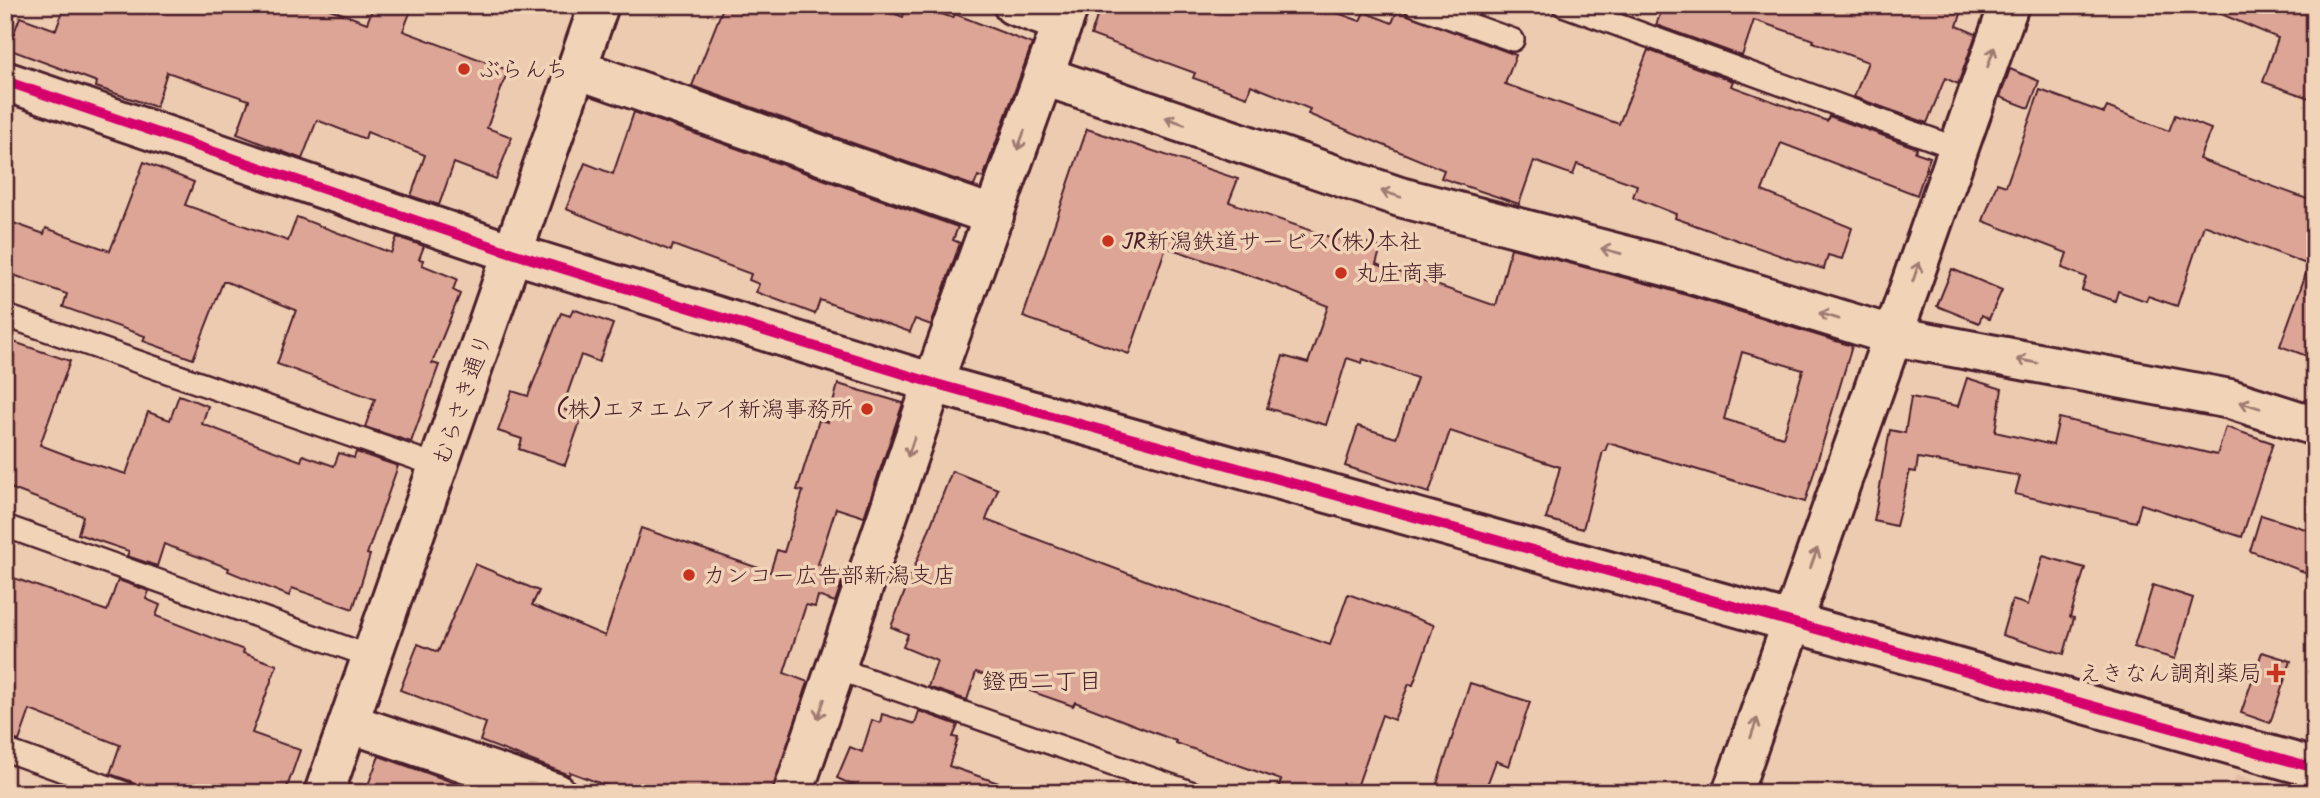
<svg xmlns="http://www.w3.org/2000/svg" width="2320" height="798" font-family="Kalam,'Klee One',sans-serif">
<rect width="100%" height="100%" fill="#edcbb0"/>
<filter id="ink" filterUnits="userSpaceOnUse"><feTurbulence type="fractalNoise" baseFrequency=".0143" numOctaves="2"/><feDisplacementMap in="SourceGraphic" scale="14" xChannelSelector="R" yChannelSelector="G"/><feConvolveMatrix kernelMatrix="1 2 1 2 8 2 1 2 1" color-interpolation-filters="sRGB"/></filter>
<g filter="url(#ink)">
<path fill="#e5bda6" d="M2236 775 2301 793H2230Z"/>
<g fill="#dda596" stroke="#4a1f2b" stroke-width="2" fill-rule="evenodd">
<path d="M65 5H319L367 23 374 5H413L403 31 508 70 487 128 512 137 496 179 454 163 439 205 411 196 425 155 367 132 365 139 317 120 302 159 237 134 249 100 167 72 156 107 96 87 97 82 8 49 20 17 56 30Z"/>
<path d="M724 5H873L903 17 907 5H917L953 18 955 14 1032 44 983 178 978 176 974 186 692 86Z"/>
<path d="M1101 5H1315L1360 21 1364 12 1392 23 1397 11 1516 55 1505 84 1619 124 1648 50 1733 81 1731 86 1827 121 1829 116 1917 148 1915 152 1930 157 1917 195 1781 143 1762 191 1852 228 1842 259 1828 255 1824 269 1793 260 1675 218 1676 214 1633 197 1637 185 1577 164 1573 175 1534 161 1519 204 1441 178 1444 170 1308 114 1310 109 1251 85 1247 97 1193 78 1195 73 1091 35Z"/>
<path d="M1664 5H1964L1957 26 1976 34 1958 84 1945 78 1927 123 1854 97 1868 62 1813 42 1814 40 1754 20 1742 56 1656 25Z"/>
<path d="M2200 5H2315V100L2263 82 2278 38Z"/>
<path d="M2010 69 2039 81 2029 108 2000 97Z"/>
<path d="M2040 90 2104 113 2107 107 2169 131 2175 115 2211 129 2199 159 2315 202V359L2280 346 2309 265 2204 225 2177 306 2148 296 2146 301 2118 291 2115 301 2082 290 2086 277 2062 268 2067 253 1983 221 1997 183 2006 186Z"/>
<path d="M634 112 958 227 953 240 960 243 931 325 915 319 910 332 820 300 815 314 756 292 759 284 749 280 751 274 673 245 671 251 566 209 585 163 613 174Z"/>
<path d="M1087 129 1238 179 1229 202 1338 240 1340 234 1381 248 1376 264 1496 306 1511 248 1660 287 1852 346 1805 502 1608 443 1605 451H1603L1583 529 1546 519 1560 467 1450 431 1429 493 1345 466 1358 426 1396 438 1417 378 1363 359 1362 363 1347 358 1326 425 1267 408 1283 356 1308 363 1328 306 1260 279 1166 247 1129 354 1023 317ZM1742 352 1803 370 1783 437 1724 419Z"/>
<path d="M144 162 194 182 185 205 288 241 297 217 391 253 397 237 424 246 419 259 423 260 422 265 457 279 453 290 460 294 432 363 439 365 411 442 365 427 375 399 277 364 296 310 227 282H223L193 359 143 341 145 336 63 307 67 294 5 272V220L44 234 46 228 110 251Z"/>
<path d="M1952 269 2002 290 1989 319 1982 315 1979 323 1937 306Z"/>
<path d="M573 309 613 324 599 362 581 355 562 409 582 416 565 465 519 449 522 439 498 431 512 391 528 396 561 313 570 316Z"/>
<path d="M5 339 70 361 40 445 77 459 126 474 148 412 170 420 179 395 208 406 202 424 301 461 303 455 334 466 339 453 354 458 356 452 398 466 367 554 370 555 353 609 292 588 289 596 228 571 229 568 164 544 157 566 127 556 129 551 78 534 83 516 5 486Z"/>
<path d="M1967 378 2002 389 1995 432 2053 445 2059 418 2217 455 2226 427 2273 443 2242 537 2141 504 2136 522 2015 494 2020 476 1918 458 1916 472 1910 471 1896 526 1874 521 1890 430 1905 433 1911 397 1958 406Z"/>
<path d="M838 384 903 403 864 517 836 508 818 564 845 573 835 602 818 596 815 607 806 605 784 673 808 682 772 793H626L570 772 569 775 480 741 486 723 400 690 418 644 438 652 475 564 539 591 532 605 605 636 641 528 770 572 777 550 784 552 803 491 797 490 819 420 828 422Z"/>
<path d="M952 471 998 489 986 520 1164 587 1330 645 1348 594 1434 625 1413 685 1409 684 1394 720 1382 715 1355 793H1276L1281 780 1176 743V741L1075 702 1073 706 976 672 967 700 928 687 937 661 903 647 908 634 891 627Z"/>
<path d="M2261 515 2315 532V576L2250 551Z"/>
<path d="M2043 556 2085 568 2070 617 2074 618 2064 654 2002 635 2012 600 2028 605Z"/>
<path d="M11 577 107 611 118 580 149 591 146 599 160 605 156 616 244 650 243 653 277 665 252 733 300 750 285 793H138L135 785 130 781 110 774 120 745 30 710 19 741 5 737V593Z"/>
<path d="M2153 585 2193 598 2175 659 2134 647Z"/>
<path d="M2262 652 2291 661 2270 723 2241 713Z"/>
<path d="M1470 683 1530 702 1509 766 1496 761 1484 793H1434Z"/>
<path d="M919 711 958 725 953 737 958 738 949 766 1013 788 1012 793H870L837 778 850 747 862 752 872 720 880 723 882 714 915 724Z"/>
<path d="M379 756 475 790 474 793H365Z"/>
</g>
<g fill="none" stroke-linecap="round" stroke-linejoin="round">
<defs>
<g id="lane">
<path d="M1415 5 1513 40"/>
<path d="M1563 5 1959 149"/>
<path d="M12 318 438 466"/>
<path d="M5 526 372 657"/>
<path d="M835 668 1193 793"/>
<path d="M5 750 125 793"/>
</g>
<g id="street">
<path d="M1013 5 1063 23"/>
<path d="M577 69 994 216"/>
<path d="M1044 76 1400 197 1666 266 1894 336 2230 399 2315 426"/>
<path d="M5 81 512 253 933 383 2315 768"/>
<path d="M349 723 556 793"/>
<path d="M793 793 933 383 1069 5"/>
<path d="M1732 793 2009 5"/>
</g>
<path id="secondary" d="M324 793 599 5"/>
</defs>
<use href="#lane" stroke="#4a1f2b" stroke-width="26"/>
<use href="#street" stroke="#4a1f2b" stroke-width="44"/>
<use href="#secondary" stroke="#4a1f2b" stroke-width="44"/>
<use href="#lane" stroke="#f1d4b7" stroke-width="21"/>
<use href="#street" stroke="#f1d4b7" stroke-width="38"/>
<use href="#secondary" stroke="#f1d4b7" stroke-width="38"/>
<defs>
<path id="cycleway" d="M5 81 512 253 933 383 2315 768"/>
</defs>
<use href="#cycleway" stroke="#f1d4b7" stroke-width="15"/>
<use href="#cycleway" stroke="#d6006c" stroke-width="10"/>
</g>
<defs><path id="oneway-shaft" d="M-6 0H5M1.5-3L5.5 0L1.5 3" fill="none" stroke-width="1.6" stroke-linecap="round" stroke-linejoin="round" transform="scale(1.75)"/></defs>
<g stroke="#9e7a71">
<use href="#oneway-shaft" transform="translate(1991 57) rotate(-71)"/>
<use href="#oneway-shaft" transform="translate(1175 121) rotate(-161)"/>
<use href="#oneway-shaft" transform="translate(1021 140) rotate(110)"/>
<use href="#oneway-shaft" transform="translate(1391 194) rotate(-162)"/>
<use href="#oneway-shaft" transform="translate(1611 251) rotate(-165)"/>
<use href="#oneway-shaft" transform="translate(1916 272) rotate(-71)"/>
<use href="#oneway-shaft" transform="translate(1829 316) rotate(-163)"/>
<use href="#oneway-shaft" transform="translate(2027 361) rotate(-169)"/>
<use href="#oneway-shaft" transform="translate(2250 405) rotate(-162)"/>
<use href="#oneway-shaft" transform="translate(911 447) rotate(109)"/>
<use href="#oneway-shaft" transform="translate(1814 558) rotate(-70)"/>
<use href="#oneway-shaft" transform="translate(821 709) rotate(109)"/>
<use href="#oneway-shaft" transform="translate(1754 728) rotate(-71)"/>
</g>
</g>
<g fill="#c8321e" stroke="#f1d4b7" stroke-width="2.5">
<circle cx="464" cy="69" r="7"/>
<circle cx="1108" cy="241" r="7"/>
<circle cx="1341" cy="273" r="7"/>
<circle cx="867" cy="409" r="7"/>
<circle cx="689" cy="575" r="7"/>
<path d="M2272.5 662.5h7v7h7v7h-7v7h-7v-7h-7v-7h7z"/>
</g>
<g text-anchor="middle" stroke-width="7" stroke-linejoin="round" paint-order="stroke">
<g font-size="23" fill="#4a1f2b" stroke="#f1d4b7" text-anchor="start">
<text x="478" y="77">ぶらんち</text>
<text x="1122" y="249">JR新潟鉄道サービス(株)本社</text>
<text x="1355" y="281">丸庄商事</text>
<text x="853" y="417" text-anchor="end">(株)エヌエムアイ新潟事務所</text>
<text x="703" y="583">カンコー広告部新潟支店</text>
<text x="2262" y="681" text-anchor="end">えきなん調剤薬局</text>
</g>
<g font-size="23" fill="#4a1f2b" stroke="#f1d4b7">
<text transform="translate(462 399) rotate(-71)" y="8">むらさき通り</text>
</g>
<g font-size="24" fill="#4a1f2b" stroke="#f1d4b7">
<text x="1042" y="689">鐙西二丁目</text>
</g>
</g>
<rect width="2320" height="798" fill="none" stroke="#f1d4b7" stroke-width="28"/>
<rect x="14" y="14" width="2292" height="770" fill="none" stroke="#4a1f2b" stroke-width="2.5" filter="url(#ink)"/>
</svg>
